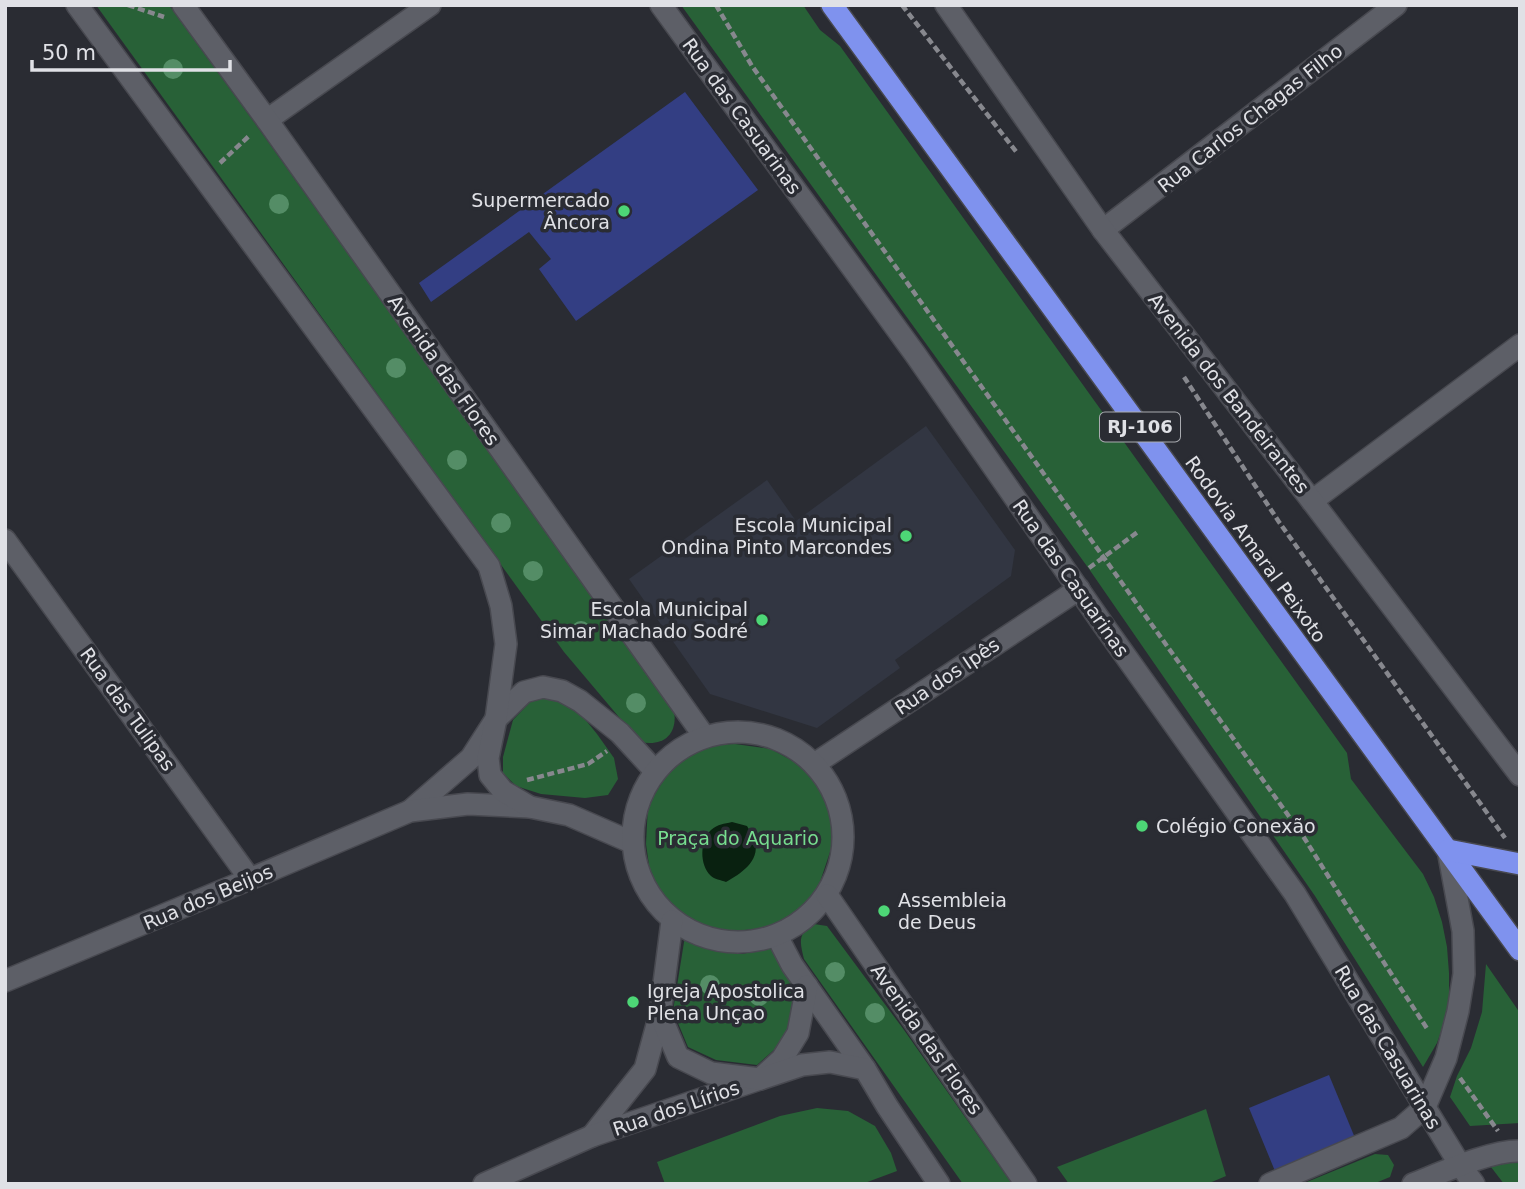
<svg xmlns="http://www.w3.org/2000/svg" width="1525" height="1189" font-family="'DejaVu Sans',sans-serif">
<rect width="100%" height="100%" fill="#2a2c33"/>
<path fill="#323642" d="M926 426 1015 550 1011 576 895 660 900 668 817 728 710 694 629 579 767 480 796 521Z"/>
<g fill="#286137">
<path d="M96 5H169L259 129 674 710C678 734 664 747 640 742L564 652Z"/>
<path d="M681 5H803L820 30 840 46 1347 753 1351 779 1423 874 1434 897 1442 922 1447 947 1449 973V997L1445 1020 1437 1043 1423 1067 1315 896 1089 569Z"/>
<path d="M551 695 575 707 597 734 614 758 618 779 608 795 585 798 541 794 516 786 503 773V757L513 720 533 699Z"/>
<path d="M735 744 771 749 809 770 830 802 835 837 817 891 788 919 774 927 735 931 705 928 676 910 651 879 646 844 648 805 663 781 682 756 705 745Z"/>
<path d="M814 924 827 926 904 1030 1012 1184H963L804 959C800 942 797 934 814 924Z"/>
<path d="M685 936 712 950 742 954 772 948 797 987 789 1027 776 1048 757 1065 716 1060 688 1047 673 1011Z"/>
<path d="M1486 964 1520 1013V1123L1470 1126 1450 1097 1457 1076 1471 1048 1482 1012Z"/>
<path d="M817 1108 848 1111 875 1126 891 1153 897 1171 862 1184H665L657 1162 780 1116Z"/>
<path d="M1206 1109 1226 1176 1207 1184H1069L1057 1167Z"/>
<path d="M1375 1154 1388 1155 1394 1165 1390 1177 1373 1184H1302Z"/>
<path d="M1520 1156V1184H1504L1491 1167 1507 1157Z"/>
</g>
<path fill="#092110" d="M732 822 747 826C750 831 754 837 755 842 760 862 740 874 726 882 721 880 714 879 711 876 699 865 700 840 711 830 718 824 724 824 732 822Z"/>
<g fill="#333e83">
<path d="M685 92 758 190 576 321 539 269 551 259 529 232 431 302 419 283Z"/>
<path d="M1329 1075 1355 1138 1275 1171 1249 1108Z"/>
</g>
<g fill="none" stroke-linecap="round" stroke-linejoin="round">
<defs>
<g id="street">
<path d="M267 120 430 5"/>
<path d="M1103 230 1396 5"/>
<path d="M1312 501 1520 345"/>
<path d="M5 540 250 879"/>
<path d="M816 763 1079 589"/>
<path d="M410 811 471 758 496 719 524 692 543 687 562 691 580 701 620 733 655 771"/>
<path d="M777 936 792 965 865 1069"/>
<path d="M5 981 250 879 410 811 468 804 530 807"/>
<path d="M592 1136 645 1069 660 1014"/>
<path d="M484 1184 592 1136 760 1079 782 1059 798 1033 807 986"/>
</g>
<g id="secondary">
<path d="M77 5 489 566 501 606 506 644 496 719 488 758 490 775 503 791 530 807 569 815 631 842"/>
<path d="M183 5 267 120 704 736"/>
<path d="M661 5 915 354 1102 623 1295 894 1460 1165 1474 1184"/>
<path d="M946 5 1103 230 1312 501 1520 775"/>
<circle cx="738" cy="837" r="105"/>
<path d="M827 895 1026 1184"/>
<path d="M672 921 660 1014 678 1057 711 1073 760 1079 802 1065 830 1062 865 1069 887 1106 939 1184"/>
<path d="M1270 1184 1401 1128 1425 1107 1446 1058 1458 1011 1464 974 1463 931 1448 850"/>
<path d="M1413 1184C1441 1173 1491 1150 1520 1151"/>
</g>
<g id="highway">
<path d="M832 5 1520 950"/>
<path d="M1448 850 1520 864"/>
</g>
</defs>
<use href="#street" stroke="#484950" stroke-width="24"/>
<use href="#secondary" stroke="#484950" stroke-width="24"/>
<use href="#highway" stroke="#484950" stroke-width="24"/>
<g stroke="#87888e" stroke-width="4.5" stroke-dasharray="7 3.5" stroke-linecap="butt">
<path d="M128 5 164 17"/>
<path d="M716 5 752 66 1303 836 1345 903 1428 1030"/>
<path d="M902 5 1018 154"/>
<path d="M220 163 249 136"/>
<path d="M1184 377 1279 522 1505 838"/>
<path d="M1089 568 1139 531"/>
<path d="M527 780 588 764 607 751"/>
<path d="M1460 1078 1498 1131"/>
</g>
<use href="#street" stroke="#5d5f67" stroke-width="21"/>
<use href="#secondary" stroke="#5d5f67" stroke-width="21"/>
<use href="#highway" stroke="#7f92ee" stroke-width="21"/>
</g>
<g fill="#548d66">
<circle cx="173" cy="69" r="10"/>
<circle cx="279" cy="204" r="10"/>
<circle cx="396" cy="368" r="10"/>
<circle cx="457" cy="460" r="10"/>
<circle cx="501" cy="523" r="10"/>
<circle cx="533" cy="571" r="10"/>
<circle cx="581" cy="631" r="10"/>
<circle cx="636" cy="703" r="10"/>
<circle cx="835" cy="972" r="10"/>
<circle cx="710" cy="985" r="10"/>
<circle cx="759" cy="996" r="10"/>
<circle cx="875" cy="1013" r="10"/>
</g>
<g fill="#4dd676" stroke="#2a2c33" stroke-width="2.5">
<circle cx="624" cy="211" r="7"/>
<circle cx="906" cy="536" r="7"/>
<circle cx="762" cy="620" r="7"/>
<circle cx="1142" cy="826" r="7"/>
<circle cx="884" cy="911" r="7"/>
<circle cx="633" cy="1002" r="7"/>
</g>
<g text-anchor="middle" stroke-width="7" stroke-linejoin="round" paint-order="stroke">
<rect fill="#2a2c33" stroke="#a9abb0" stroke-width="2" x="1100" y="412.5" width="80" height="29" rx="5"/>
<g font-size="18" font-weight="bold" fill="#e0e1e6">
<text x="1140" y="433">RJ-106</text>
</g>
<g font-size="19" fill="#e0e1e6" stroke="#2a2c33">
<text transform="translate(742 116) rotate(54)" y="7">Rua das Casuarinas</text>
<text transform="translate(1250 118) rotate(-38)" y="7">Rua Carlos Chagas Filho</text>
<text transform="translate(444 370) rotate(55)" y="7">Avenida das Flores</text>
<text transform="translate(1229 393) rotate(52)" y="7">Avenida dos Bandeirantes</text>
<text transform="translate(1256 549) rotate(54)" y="7">Rodovia Amaral Peixoto</text>
<text transform="translate(1071 578) rotate(55)" y="7">Rua das Casuarinas</text>
<text transform="translate(947 676) rotate(-34)" y="7">Rua dos Ipês</text>
<text transform="translate(128 709) rotate(54)" y="7">Rua das Tulipas</text>
<text transform="translate(208 897) rotate(-23)" y="7">Rua dos Beijos</text>
<text transform="translate(927 1039) rotate(55)" y="7">Avenida das Flores</text>
<text transform="translate(1388 1047) rotate(59)" y="7">Rua das Casuarinas</text>
<text transform="translate(676 1108) rotate(-19)" y="7">Rua dos Lírios</text>
</g>
<g font-size="19" fill="#e0e1e6" stroke="#2a2c33" text-anchor="end">
<text x="610" y="207">Supermercado<tspan x="610" dy="22">Âncora</tspan></text>
<text x="892" y="532">Escola Municipal<tspan x="892" dy="22">Ondina Pinto Marcondes</tspan></text>
<text x="748" y="616">Escola Municipal<tspan x="748" dy="22">Simar Machado Sodré</tspan></text>
<text x="1156" y="833" text-anchor="start">Colégio Conexão</text>
<text x="898" y="907" text-anchor="start">Assembleia<tspan x="898" dy="22">de Deus</tspan></text>
<text x="647" y="998" text-anchor="start">Igreja Apostolica<tspan x="647" dy="22">Plena Unçao</tspan></text>
</g>
<g font-size="19" fill="#77dd8f" stroke="#2a2c33">
<text x="738" y="845">Praça do Aquario</text>
</g>
</g>
<rect width="1525" height="1189" fill="none" stroke="#e0e1e6" stroke-width="14"/>
<path d="M32 60v10h198v-10" fill="none" stroke="#e0e1e6" stroke-width="3.5"/>
<text x="42" y="60" font-size="21" fill="#e0e1e6" stroke="#2a2c33" stroke-width="5" paint-order="stroke">50 m</text>
</svg>
